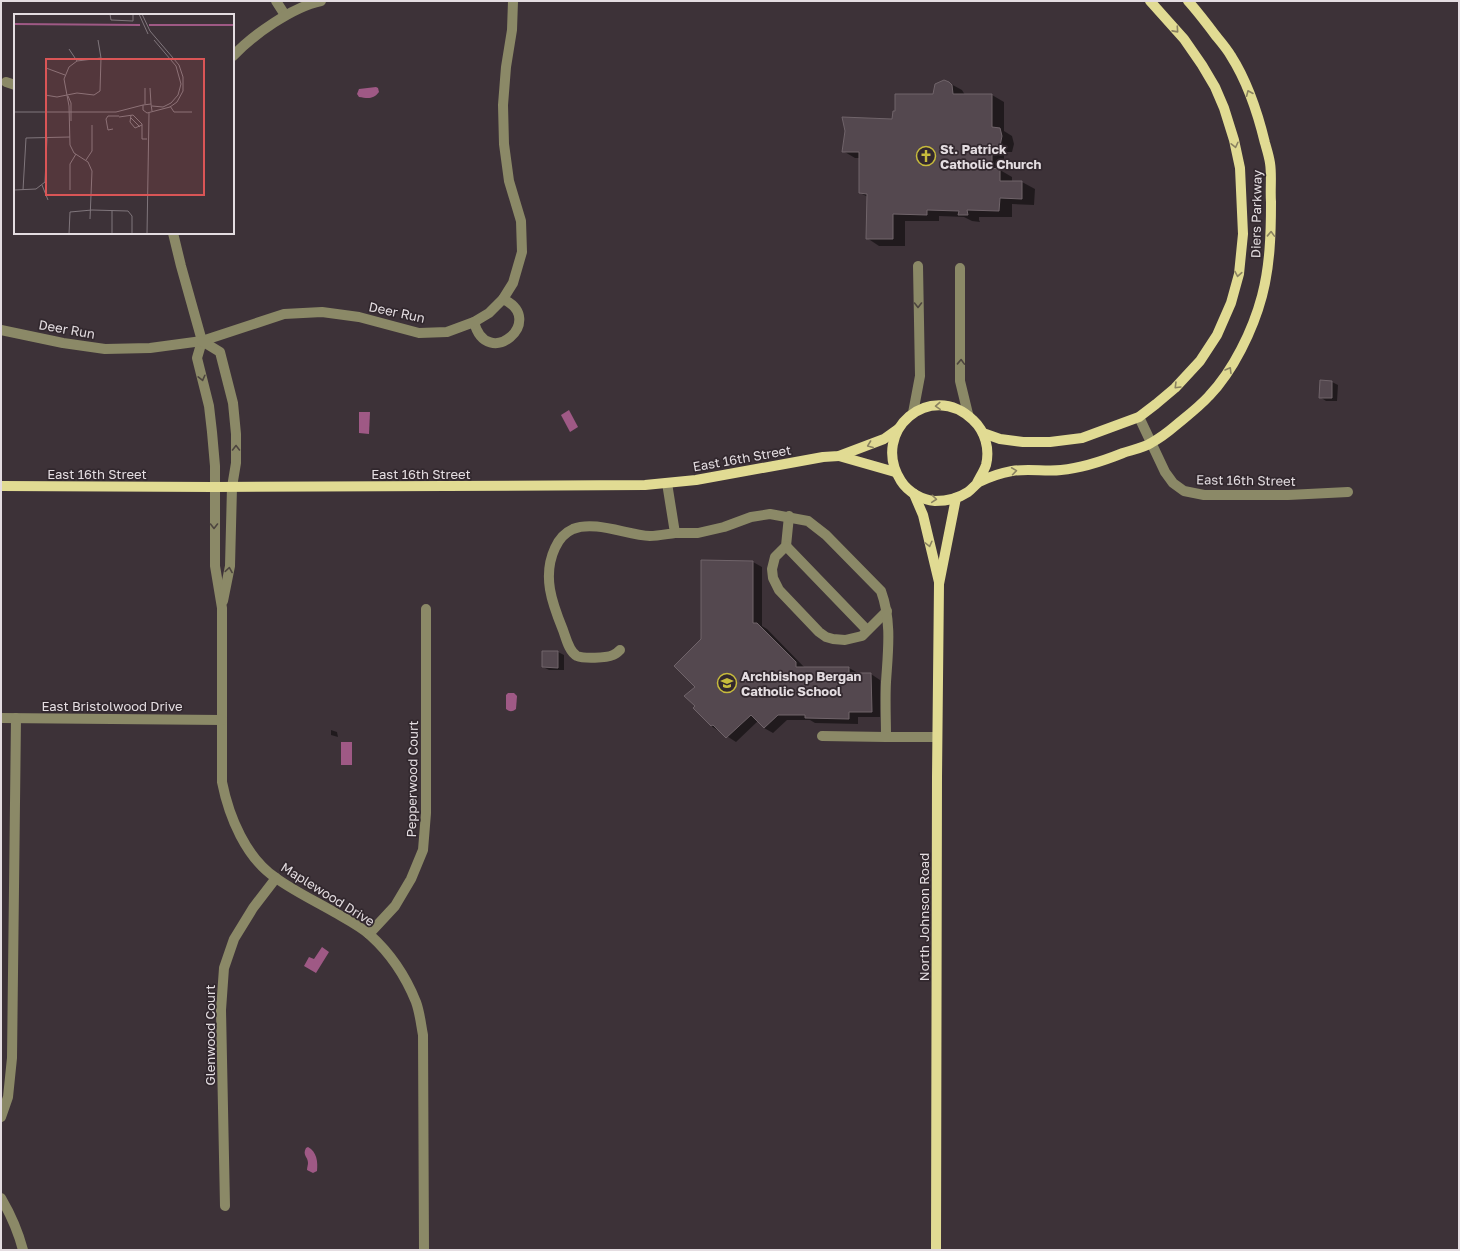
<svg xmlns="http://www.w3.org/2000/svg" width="1460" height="1251" font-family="'Golos Text',sans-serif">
<rect width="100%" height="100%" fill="#3d3238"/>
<g fill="#9f5985">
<path d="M376 87 378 88 379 92C373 100 367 98 359 97L357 94 359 89Z"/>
<path d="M569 410 578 427 570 432 561 415Z"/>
<path d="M359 412H370L369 434 359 433Z"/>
<path d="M508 693H514L517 696 516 709C512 712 510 712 506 709V695Z"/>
<rect x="341" y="742" width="11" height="23"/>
<path d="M322 947 329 952 316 973 304 966 309 957 314 959Z"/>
<path d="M308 1147C317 1152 318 1162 317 1171L313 1173 307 1170C307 1167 308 1165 308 1163 308 1157 302 1155 306 1148Z"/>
</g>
<g fill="#0007">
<path d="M949 83 962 90 965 95H992L1004 102V131L1012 136 1014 144 1012 152H1004V167H1000V170L1012 177V182H1022L1035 189 1034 205 1012 204V217H979V220L980 222 972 221 964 217 939 216V221H905V246H879L867 238 868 197 860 193V158H855L843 151 934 95Z"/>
<path d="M1332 382 1338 385 1337 401H1326L1320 397Z"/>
<path d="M753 562 762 567V626L767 629 805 668H849L858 673 871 674 880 680V717H858V724L815 723 810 720H787L773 733 764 728 758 721 736 742 711 726 697 706 696 687 702 639Z"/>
<path d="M543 652H558L564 655V670H549L543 667Z"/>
<path d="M331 730 337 732 338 737 331 735Z"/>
</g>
<g fill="#54484f" stroke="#70646a">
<path d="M944 80 949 82 952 85 953 94H992V127L1000 128 1002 136 1000 146 992 145V161H988V168L1000 169V181H1022V199L1000 198 999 211 967 210 968 215H958L959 211 927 210V215L893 214V239H866L867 194 859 193V152H842L845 131 842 117 892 119 893 111H895V94H933L935 84Z"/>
<path d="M1320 380 1332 381V398H1319Z"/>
<path d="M701 560 753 561V623H757L796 662V667H849V673H871L872 712H849V719L805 718V715H778L764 728 751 715 726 738 713 725 711 726 693 708 695 706 684 696 695 687 674 666 701 639Z"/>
<path d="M542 651H558V668L542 667Z"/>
</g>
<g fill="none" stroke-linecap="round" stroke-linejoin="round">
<g stroke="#8b8967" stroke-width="10">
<path d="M276 1 285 15"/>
<path d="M233 56C253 35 292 7 321 1"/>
<path d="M6 82 15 85"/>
<path d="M173 233 181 266 202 341 197 358 209 406 212 432 215 466V566L222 608V782C229 817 246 858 276 878 294 891 315 901 334 912 346 919 360 926 370 935 390 953 406 977 416 1002 420 1013 421 1025 423 1035L424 1250"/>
<path d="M960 268V381L968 414"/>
<path d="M474 322C487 372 548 320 503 299"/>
<path d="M1 330 63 343 105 349 150 348 202 341 284 314 322 312 359 317 419 333 447 332 474 322 489 313 503 299 513 283 522 252 521 221 509 181 504 144 503 105 506 67 512 30 513 1"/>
<path d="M202 341 220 352 233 403 236 434V463L232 487 230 566 223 601"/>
<path d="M913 413 920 376 918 266"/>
<path d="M1139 417 1165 472 1173 483 1184 491 1204 495H1288L1348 492"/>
<path d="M789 516 786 546 775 557 772 569 773 578 779 590 819 632 826 637 833 639 845 640 862 636 887 611"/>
<path d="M675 533H698L724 527 751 517 770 514 808 521 826 535 881 591C892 621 888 651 886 682 885 700 886 719 886 737H937"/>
<path d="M786 546 867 630"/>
<path d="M620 650C618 652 616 654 613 655 606 658 584 659 577 656 569 652 566 638 563 630 552 603 542 576 555 548 559 539 564 533 573 529 595 520 627 535 650 536 658 536 667 534 675 533L667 483"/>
<path d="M1 718 222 720"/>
<path d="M822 736 886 737"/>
<path d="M369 934 395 906 411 879 423 850 426 813V609"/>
<path d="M1 1117 8 1097 12 1058 16 718"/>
<path d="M1 1198C11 1215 18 1231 23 1250"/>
<path d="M225 1206 221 1010 224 968 234 939 253 908 276 878"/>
</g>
<g stroke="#e1db93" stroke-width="10">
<path d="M983 433 1000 439 1023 442H1050L1082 438 1139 417 1156 404 1175 388 1200 361 1217 335 1231 303 1239 274 1243 234 1240 168 1234 140 1224 108 1215 87 1202 65 1184 39 1150 1"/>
<path d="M839 456 895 472"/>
<path d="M977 483C980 477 984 471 986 465 990 449 985 431 973 420 931 379 869 431 901 481 908 492 922 500 935 501 946 501 959 498 968 492 972 489 975 485 979 482 989 477 1001 473 1012 471 1030 468 1045 472 1061 470 1083 468 1103 461 1123 453 1132 450 1143 448 1151 443 1160 438 1168 432 1175 426 1187 416 1199 407 1209 396 1233 371 1253 330 1262 296 1270 266 1271 234 1271 202 1270 189 1272 176 1270 163 1269 156 1267 150 1265 143 1258 114 1247 81 1231 56 1227 49 1221 42 1216 36 1207 24 1198 12 1188 1"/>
<path d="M1 486 214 487 645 485 696 480 823 457 839 456 884 439 898 429"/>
<path d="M914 494 923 515 939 582"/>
<path d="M936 1250 937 777 939 584 956 498"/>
</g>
</g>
<defs><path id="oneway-chevron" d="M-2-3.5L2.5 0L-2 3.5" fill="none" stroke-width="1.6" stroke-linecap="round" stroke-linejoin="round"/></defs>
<g stroke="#8a8260">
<use href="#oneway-chevron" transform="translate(1176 30) rotate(48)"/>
<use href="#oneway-chevron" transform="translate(1249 93) rotate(-113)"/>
<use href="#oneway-chevron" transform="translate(1235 145) rotate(77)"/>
<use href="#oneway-chevron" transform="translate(1271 234) rotate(-88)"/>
<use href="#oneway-chevron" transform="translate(1238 274) rotate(100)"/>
<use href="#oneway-chevron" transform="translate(1229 370) rotate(-59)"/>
<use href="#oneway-chevron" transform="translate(1177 386) rotate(135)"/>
<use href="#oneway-chevron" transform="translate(938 406) rotate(177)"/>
<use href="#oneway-chevron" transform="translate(870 445) rotate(159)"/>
<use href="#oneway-chevron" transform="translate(1014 471) rotate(-8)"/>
<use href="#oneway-chevron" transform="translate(934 499) rotate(5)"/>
<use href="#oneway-chevron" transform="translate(929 544) rotate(76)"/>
</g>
<g stroke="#4d453f">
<use href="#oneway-chevron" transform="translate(918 305) rotate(90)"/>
<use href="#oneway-chevron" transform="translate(961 362) rotate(-88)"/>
<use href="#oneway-chevron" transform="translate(202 378) rotate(76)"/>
<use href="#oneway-chevron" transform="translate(236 448) rotate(-90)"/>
<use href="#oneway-chevron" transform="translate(214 526) rotate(90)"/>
<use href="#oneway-chevron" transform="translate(229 570) rotate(-81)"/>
</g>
<defs>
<symbol id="church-ring" viewBox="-11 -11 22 22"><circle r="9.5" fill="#32282e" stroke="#c7bb3c" stroke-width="1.5"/><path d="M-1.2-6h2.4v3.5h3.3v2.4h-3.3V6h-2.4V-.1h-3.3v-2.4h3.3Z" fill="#c7bb3c"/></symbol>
<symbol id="school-ring" viewBox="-11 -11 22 22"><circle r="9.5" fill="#32282e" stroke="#c7bb3c" stroke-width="1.5"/><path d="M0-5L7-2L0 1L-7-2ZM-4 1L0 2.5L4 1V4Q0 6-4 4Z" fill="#c7bb3c"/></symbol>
</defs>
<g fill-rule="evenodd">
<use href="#church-ring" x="915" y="145" width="22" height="22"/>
<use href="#school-ring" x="716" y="672" width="22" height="22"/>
</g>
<g text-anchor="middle" stroke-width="3.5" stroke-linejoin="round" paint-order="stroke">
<g font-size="13" font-weight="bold" fill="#e4dde1" stroke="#32282e" text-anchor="start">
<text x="940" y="154">St. Patrick<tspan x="940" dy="15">Catholic Church</tspan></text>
<text x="741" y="681">Archbishop Bergan<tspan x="741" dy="15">Catholic School</tspan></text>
</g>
<g font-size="13" fill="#e4dde1" stroke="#32282e">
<text transform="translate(1256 214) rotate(-89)" y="5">Diers Parkway</text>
<text transform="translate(397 312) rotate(12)" y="5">Deer Run</text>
<text transform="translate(67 329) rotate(10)" y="5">Deer Run</text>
<text transform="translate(742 458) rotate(-10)" y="5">East 16th Street</text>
<text x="97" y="479">East 16th Street</text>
<text x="421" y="479">East 16th Street</text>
<text transform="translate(1246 480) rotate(1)" y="5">East 16th Street</text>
<text x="112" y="711">East Bristolwood Drive</text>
<text transform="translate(412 779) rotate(-89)" y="5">Pepperwood Court</text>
<text transform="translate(328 894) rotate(32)" y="5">Maplewood Drive</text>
<text transform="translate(924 917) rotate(-90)" y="5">North Johnson Road</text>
<text transform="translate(210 1035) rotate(-90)" y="5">Glenwood Court</text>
</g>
</g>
<g transform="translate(14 14)">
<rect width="220" height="220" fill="#3d3238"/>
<path fill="none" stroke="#9f5985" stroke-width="2" d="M0 10 126 11M135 11H220"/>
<path fill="none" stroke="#80767c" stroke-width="1" d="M96 0 97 6 119 7V0M125 0 134 20M128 0 136 17 165 51 169 63V77L163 88 156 93 133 99 129 96V91L137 90 138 97M55 35 63 47M32 54 51 61M136 74 137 90M0 75V98M31 81 43 83 63 79 80 81 86 77 87 44 84 26M54 82 57 89V107M131 90V74M138 92 149 93 157 89 164 81 167 70 162 52 140 26M156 92 160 98H178M0 98H102L129 91M117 101 116 108 121 114 128 111M105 103 119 101 128 110V125H133M117 104 126 113M99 115 94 116 92 105 94 102H105M72 146 78 137V111M28 171 34 186M0 176 22 175 31 168 33 123M9 176 12 124 56 123M56 176V150L62 140M98 196V220M76 205 78 157 74 148 60 139 56 131 55 92 50 65 55 53 63 47 87 44M55 220 56 198 78 196 114 197 118 202V220M133 220 135 99"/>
<path fill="#da5556" fill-opacity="0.15" stroke="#da5556" stroke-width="2" d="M32 45H190V181H32Z"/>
<rect width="220" height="220" fill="none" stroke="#e4dde1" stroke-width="2"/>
</g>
<rect width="1460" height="1251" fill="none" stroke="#e4dde1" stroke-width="4"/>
</svg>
